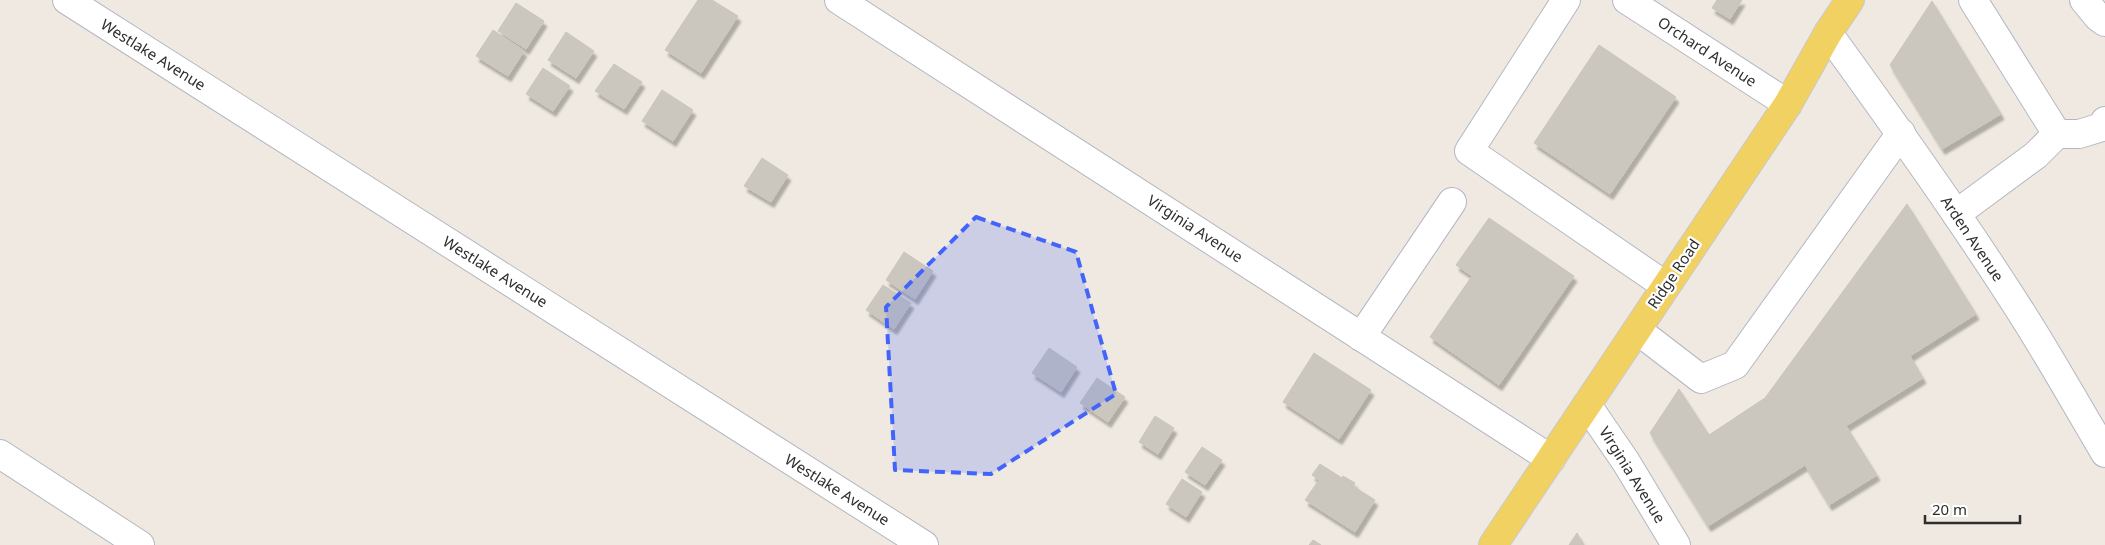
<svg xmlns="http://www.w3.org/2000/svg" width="2105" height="545" font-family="'Noto Sans',sans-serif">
<defs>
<filter id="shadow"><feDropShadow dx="3" dy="5.5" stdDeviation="1" flood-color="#0004"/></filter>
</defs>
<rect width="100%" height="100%" fill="#efe9e1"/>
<g fill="#cbc7bf" stroke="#cbc5ba" filter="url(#shadow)">
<path d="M698 0H712L738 16 701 73 665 50Z"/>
<path d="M1717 0H1742L1730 19 1712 8Z"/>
<path d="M1932 1 2001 114 1942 149 1890 65Z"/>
<path d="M516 3 544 21 526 49 498 31Z"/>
<path d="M493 30 524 51 508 76 476 56Z"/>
<path d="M566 32 594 51 576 78 548 60Z"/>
<path d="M1599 45 1676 97 1610 194 1534 143Z"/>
<path d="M614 64 642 82 624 109 595 91Z"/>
<path d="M543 68 570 86 553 111 526 94Z"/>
<path d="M662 90 693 110 673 141 642 121Z"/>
<path d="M762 158 788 175 771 202 744 186Z"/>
<path d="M1907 204 1976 314 1910 356 1923 378 1846 426 1877 475 1829 505 1805 465 1708 526 1650 433 1679 389 1709 435 1765 398Z"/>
<path d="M1489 218 1574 276 1499 385 1430 337 1472 276 1456 265Z"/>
<path d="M904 252 933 271 915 299 886 280Z"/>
<path d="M883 285 911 303 894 329 866 310Z"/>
<path d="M1049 348 1077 367 1061 392 1032 373Z"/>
<path d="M1314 353 1371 390 1339 439 1283 402Z"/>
<path d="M1097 378 1125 397 1108 422 1080 403Z"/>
<path d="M1155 416 1174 428 1158 454 1139 442Z"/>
<path d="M1202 447 1222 460 1205 485 1185 472Z"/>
<path d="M1320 464 1342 478 1343 476 1355 483 1353 486 1375 500 1355 532 1305 500 1319 480 1312 475Z"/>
<path d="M1182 479 1202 492 1186 517 1166 504Z"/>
<path d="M1577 533 1584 545H1569Z"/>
<path d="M1313 540 1321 545H1309Z"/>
</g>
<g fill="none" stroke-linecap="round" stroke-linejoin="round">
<defs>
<g id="minor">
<path d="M67 0 924 545"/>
<path d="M839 0 1551 459"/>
<path d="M1566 0 1469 151 1666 286"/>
<path d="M1627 0 1788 104"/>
<path d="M1973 0 2057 134"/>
<path d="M2084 0 2098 17 2105 22"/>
<path d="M1828 33C1896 127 1964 222 2026 320 2053 363 2079 409 2105 453"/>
<path d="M1956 214 2036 155 2057 134H2079L2102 127 2105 121"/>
<path d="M1637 330 1701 379 1735 365 1901 133"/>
<path d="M1361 337 1452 202"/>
<path d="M1587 405 1626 462 1676 545"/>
<path d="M0 454 140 545"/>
</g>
<path id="major" d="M1493 545 1788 104 1828 33 1850 0"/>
</defs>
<use href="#minor" stroke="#b4b7c1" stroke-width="30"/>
<use href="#major" stroke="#c9c9c9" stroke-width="30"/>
<use href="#minor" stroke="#fff" stroke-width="28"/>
<use href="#major" stroke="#f2d163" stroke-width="28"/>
</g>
<path fill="#4264fb" fill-opacity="0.2" stroke="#4264fb" stroke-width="4" stroke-dasharray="10 6" stroke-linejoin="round" d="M976 217 1076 252 1116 394 991 474 895 470 886 307Z"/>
<g text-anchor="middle" stroke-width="4.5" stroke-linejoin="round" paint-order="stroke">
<g font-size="15" fill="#2e2e2e" stroke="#fff">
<text transform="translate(1707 52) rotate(33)" y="5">Orchard Avenue</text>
<text transform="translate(153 55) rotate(32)" y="5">Westlake Avenue</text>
<text transform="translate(1195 229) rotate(33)" y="5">Virginia Avenue</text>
<text transform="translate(1972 239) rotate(56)" y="5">Arden Avenue</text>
<text transform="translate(495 272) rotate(32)" y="5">Westlake Avenue</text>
<text transform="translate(1674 274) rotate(-56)" y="5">Ridge Road</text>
<text transform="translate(1632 475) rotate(58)" y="5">Virginia Avenue</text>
<text transform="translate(837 490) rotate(32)" y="5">Westlake Avenue</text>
</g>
</g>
<path d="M1925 515v8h95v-8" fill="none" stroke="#2e2e2e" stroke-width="2.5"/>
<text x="1932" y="515" font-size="15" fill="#2e2e2e" stroke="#ffffff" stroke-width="4" paint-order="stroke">20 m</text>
</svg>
